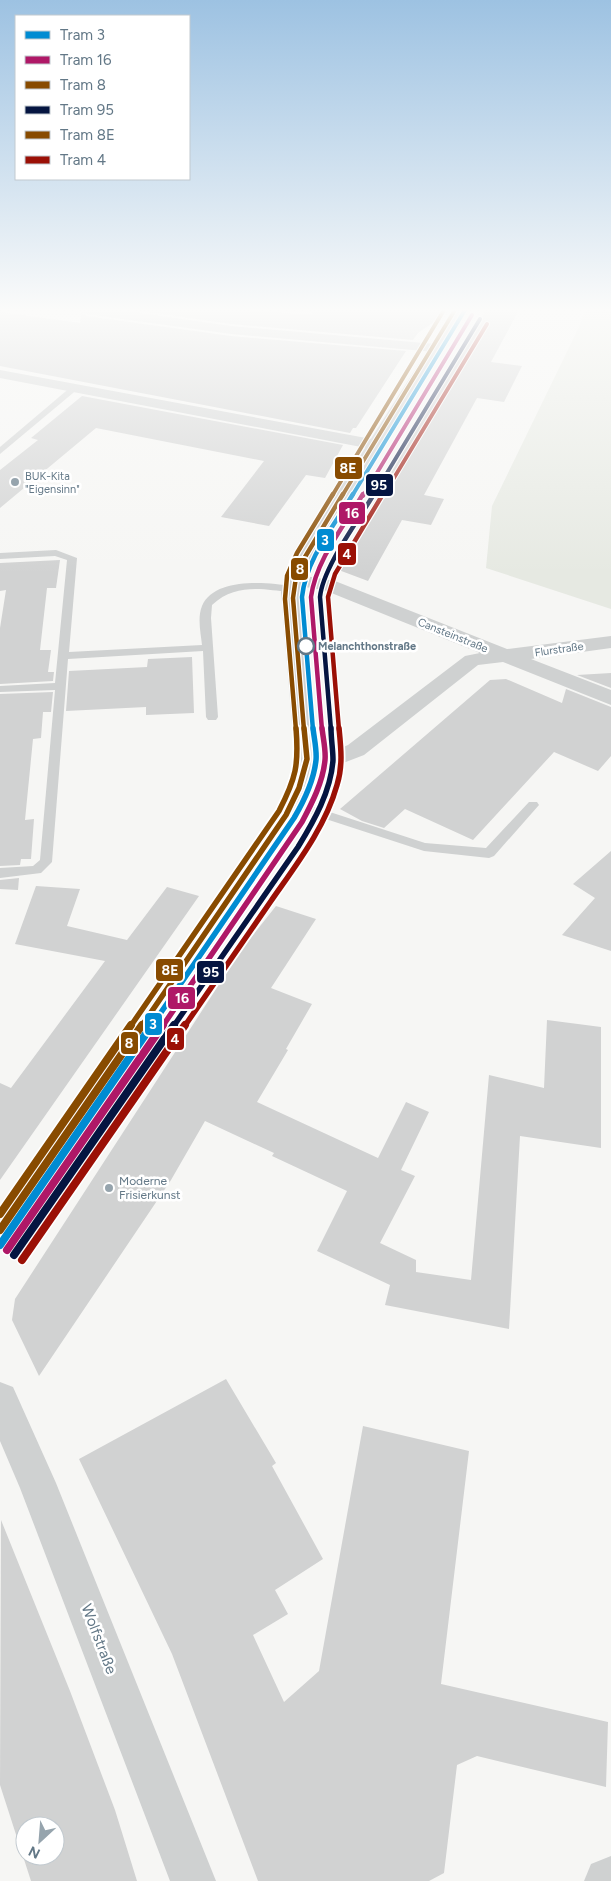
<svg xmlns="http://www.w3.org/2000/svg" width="611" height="1881" font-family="Figtree,sans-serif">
<rect width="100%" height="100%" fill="#f6f6f4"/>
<path fill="#e6e9e2" d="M584 310H611V609L486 568 492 506 580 325Z"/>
<g fill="#d1d2d2" fill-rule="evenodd">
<path d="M135 310H241L312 315 313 310H451L418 333 413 340 231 324Z"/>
<path d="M486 310H519L491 362 522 366 504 402 477 398 424 495 444 499 431 525 402 520 368 581 336 569 348 552 370 514H367Z"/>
<path d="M0 312 80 323 81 313 86 316 231 336 406 351 356 428H353L350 433 0 366Z"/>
<path d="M82 396 343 445 325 478 306 475 269 526 221 517 264 461 96 428 0 508V470L38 440 31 438Z"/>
<path d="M60 560 56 588H47L40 650H51L48 672H54L53 681 0 684V628L6 590 0 591V563Z"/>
<path d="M192 657 194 713 146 715V707L66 711 69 671 147 667 148 659Z"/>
<path d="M611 673V688L577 675Z"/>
<path d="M506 679 562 703 566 689 611 707V756L598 771 554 752 473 840 405 809 384 828 362 821 340 809 490 680Z"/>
<path d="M53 692 51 712H43L41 738 33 739 25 820 34 819 31 859H21L20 865 0 866V694Z"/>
<path d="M611 851V951L562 935 595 898 573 884Z"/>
<path d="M19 878 18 890 0 889V880Z"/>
<path d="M36 886 80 889 67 926 127 940 167 887 199 896 0 1180V1083L11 1088 105 961 15 944Z"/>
<path d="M276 906 316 919 271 988 312 1004 286 1049 288 1050 257 1102 378 1158 406 1102 429 1112 401 1170 415 1176 380 1243 416 1260V1272L471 1280 489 1075 544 1088 547 1020 601 1027V1148L520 1136 509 1329 385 1305 390 1285 317 1251 347 1191 272 1156 274 1153 205 1121 171 1180 39 1376 12 1320 15 1299 242 949Z"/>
<path d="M226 1379 276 1463 272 1466 323 1559 275 1590 288 1614 253 1635 284 1702 319 1671 363 1426 469 1451 441 1684 608 1722 606 1787 477 1756 457 1765 444 1873 429 1881H258L172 1654 79 1459Z"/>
<path d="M1 1520 70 1691 115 1810 137 1881H31L0 1785ZM25 1826H55V1856H25Z"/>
</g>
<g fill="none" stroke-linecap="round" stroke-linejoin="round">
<g fill="#cfd1d1" fill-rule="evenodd">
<path d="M72 386 79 388 0 454V447Z"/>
<path d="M56 550 77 558 69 652 202 645C201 634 197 618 202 606 214 577 267 582 291 586L296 589C285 598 243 575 212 605L211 618 218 717 216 720H208L206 717 203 651 68 659 52 862 41 873 0 878V868L33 866 40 860 55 690 0 692V686L55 683 67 560 55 556 0 559V553Z"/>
<path d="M293 800 425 843 486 848 529 802H537L539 805 494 856 489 858 424 851 289 807 287 804Z"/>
</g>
<g fill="#cfd1d1" fill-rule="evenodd">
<path d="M79 310H119L231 326 435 344 440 345 442 348 440 351 435 352 231 334 86 314Z"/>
<path d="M0 370 377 440 383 442 385 445 383 448 377 450 0 378Z"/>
<path d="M293 574 335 581 507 649 611 636V648L531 659 611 690V705L503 662 478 665 364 755 338 765 307 767 299 765 296 760 299 755 334 751 348 745 465 656 480 653 324 590 286 584 283 580 286 576Z"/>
<path d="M0 1382 13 1387 56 1483 216 1881H170L20 1488 0 1441Z"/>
</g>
<g fill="#cfd1d1" fill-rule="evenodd">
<path d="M453 310H467L306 572 301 592 319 760 310 794 286 836 12 1244 0 1248V1205L268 824 286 794 295 760 281 592 286 572Z"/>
<path d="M611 1856V1881H584L591 1864Z"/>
</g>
<defs>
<path id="tram-1-far3" d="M352 496 465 310"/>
<path id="tram-1-far2" d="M313 730 302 597C306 559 334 526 353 494"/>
<path id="tram-1-far1" d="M151 1027 294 818C304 801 314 780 316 760 317 750 314 738 313 728"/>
<path id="tram-1" d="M0 1245 152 1025"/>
<path id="tram-2-far3" d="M363 496 472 315"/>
<path id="tram-2-far2" d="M322 730 311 597C316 560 344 526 363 494"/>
<path id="tram-2-far1" d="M162 1027 302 822C312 803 323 782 325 760 326 750 323 738 322 728"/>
<path id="tram-2" d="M7 1250 163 1025"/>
<path id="tram-3-far3" d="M342 496 455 310"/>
<path id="tram-3-far2" d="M304 730 293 598 296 577 305 557 343 494"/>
<path id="tram-3-far1" d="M141 1027 286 815 299 788 307 759 304 728"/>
<path id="tram-3" d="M0 1230 142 1025"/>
<path id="tram-4-far3" d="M373 496 480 319"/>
<path id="tram-4-far2" d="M331 730 320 597C323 567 358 521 374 494"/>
<path id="tram-4-far1" d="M173 1027 298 847C314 821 331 791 333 760 333 750 331 739 331 728"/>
<path id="tram-4" d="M14 1255 174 1025"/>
<path id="tram-5-far3" d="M332 496 444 310"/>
<path id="tram-5-far2" d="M296 730 285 599 287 576 297 553 333 494"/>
<path id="tram-5-far1" d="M130 1027 279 811C296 778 299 765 296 728"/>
<path id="tram-5" d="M0 1214 131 1025"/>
<path id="tram-6-far3" d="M383 496 487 324"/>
<path id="tram-6-far2" d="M339 730 328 597 335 574 383 494"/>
<path id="tram-6-far1" d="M184 1027C213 985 242 943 271 901 296 865 325 828 337 785 343 766 341 748 339 728"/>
<path id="tram-6" d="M22 1260 185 1025"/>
</defs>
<use href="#tram-1-far3" stroke="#fff" stroke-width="6"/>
<use href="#tram-1-far2" stroke="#fff" stroke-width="7"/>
<use href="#tram-1-far1" stroke="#fff" stroke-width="9"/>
<use href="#tram-1" stroke="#fff" stroke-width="11"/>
<use href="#tram-2-far3" stroke="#fff" stroke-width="6"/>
<use href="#tram-2-far2" stroke="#fff" stroke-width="7"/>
<use href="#tram-2-far1" stroke="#fff" stroke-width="9"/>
<use href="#tram-2" stroke="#fff" stroke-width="11"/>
<use href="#tram-3-far3" stroke="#fff" stroke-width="6"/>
<use href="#tram-3-far2" stroke="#fff" stroke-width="7"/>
<use href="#tram-3-far1" stroke="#fff" stroke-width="9"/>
<use href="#tram-3" stroke="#fff" stroke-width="11"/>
<use href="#tram-4-far3" stroke="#fff" stroke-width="6"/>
<use href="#tram-4-far2" stroke="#fff" stroke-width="7"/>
<use href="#tram-4-far1" stroke="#fff" stroke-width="9"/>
<use href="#tram-4" stroke="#fff" stroke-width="11"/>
<use href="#tram-5-far3" stroke="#fff" stroke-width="6"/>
<use href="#tram-5-far2" stroke="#fff" stroke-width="7"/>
<use href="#tram-5-far1" stroke="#fff" stroke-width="9"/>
<use href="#tram-5" stroke="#fff" stroke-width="11"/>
<use href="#tram-6-far3" stroke="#fff" stroke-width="6"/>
<use href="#tram-6-far2" stroke="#fff" stroke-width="7"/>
<use href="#tram-6-far1" stroke="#fff" stroke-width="9"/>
<use href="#tram-6" stroke="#fff" stroke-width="11"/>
<use href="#tram-1-far3" stroke="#008bd2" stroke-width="4"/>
<use href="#tram-1-far2" stroke="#008bd2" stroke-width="4.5"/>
<use href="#tram-1-far1" stroke="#008bd2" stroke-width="5.5"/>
<use href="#tram-1" stroke="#008bd2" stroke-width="8"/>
<use href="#tram-2-far3" stroke="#af1867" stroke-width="4"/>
<use href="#tram-2-far2" stroke="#af1867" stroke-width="4.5"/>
<use href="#tram-2-far1" stroke="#af1867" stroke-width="5.5"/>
<use href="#tram-2" stroke="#af1867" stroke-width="8"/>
<use href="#tram-3-far3" stroke="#884b00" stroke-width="4"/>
<use href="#tram-3-far2" stroke="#884b00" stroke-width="4.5"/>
<use href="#tram-3-far1" stroke="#884b00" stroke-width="5.5"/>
<use href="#tram-3" stroke="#884b00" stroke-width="8"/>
<use href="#tram-4-far3" stroke="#051541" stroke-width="4"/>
<use href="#tram-4-far2" stroke="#051541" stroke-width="4.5"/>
<use href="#tram-4-far1" stroke="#051541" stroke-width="5.5"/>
<use href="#tram-4" stroke="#051541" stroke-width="8"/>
<use href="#tram-5-far3" stroke="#884b00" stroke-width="4"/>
<use href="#tram-5-far2" stroke="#884b00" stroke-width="4.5"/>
<use href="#tram-5-far1" stroke="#884b00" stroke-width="5.5"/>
<use href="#tram-5" stroke="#884b00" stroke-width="8"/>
<use href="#tram-6-far3" stroke="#9b1006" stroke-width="4"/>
<use href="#tram-6-far2" stroke="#9b1006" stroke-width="4.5"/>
<use href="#tram-6-far1" stroke="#9b1006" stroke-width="5.5"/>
<use href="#tram-6" stroke="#9b1006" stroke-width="8"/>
</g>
<linearGradient id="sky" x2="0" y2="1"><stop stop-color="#9dc2e2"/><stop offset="0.54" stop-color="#fbfbfa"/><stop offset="1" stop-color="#fbfbfa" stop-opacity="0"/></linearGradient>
<rect width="611" height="574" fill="url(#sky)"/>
<g fill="#96a4ad" stroke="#fff" stroke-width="2">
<circle cx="15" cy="482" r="5"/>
<circle cx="109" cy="1188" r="5"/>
</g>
<circle fill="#fff" stroke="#637887" stroke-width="2.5" cx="306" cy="646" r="8"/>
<g text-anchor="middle" stroke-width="5" stroke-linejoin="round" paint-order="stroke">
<g font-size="11" fill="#637887" stroke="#fff" text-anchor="start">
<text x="25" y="480">BUK-Kita<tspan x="25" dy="13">"Eigensinn"</tspan></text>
</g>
<g font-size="11" fill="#637887" stroke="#fff">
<text transform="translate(453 635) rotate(22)" y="4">Cansteinstraße</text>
<text transform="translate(559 649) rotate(-8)" y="4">Flurstraße</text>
</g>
<g font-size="11" font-weight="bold" fill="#637887" stroke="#fff" text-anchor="start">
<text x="318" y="650">Melanchthonstraße</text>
</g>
<g font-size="12" fill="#637887" stroke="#fff" text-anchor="start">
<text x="119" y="1185">Moderne<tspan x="119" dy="14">Frisierkunst</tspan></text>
</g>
<g font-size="15" fill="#637887" stroke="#fff">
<text transform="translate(99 1639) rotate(69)" y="5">Wolfstraße</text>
</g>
</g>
<g stroke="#fff" stroke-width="2">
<rect x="334" y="456" width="29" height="24" rx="5" fill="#884b00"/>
<rect x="365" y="473" width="29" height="24" rx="5" fill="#051541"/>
<rect x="338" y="501" width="28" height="24" rx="5" fill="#af1867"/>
<rect x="316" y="528" width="19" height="24" rx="5" fill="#008bd2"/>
<rect x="337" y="542" width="20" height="24" rx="5" fill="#9b1006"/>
<rect x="290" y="557" width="19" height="24" rx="5" fill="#884b00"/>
<rect x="155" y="958" width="29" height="24" rx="5" fill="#884b00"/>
<rect x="196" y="960" width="29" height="24" rx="5" fill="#051541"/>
<rect x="167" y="986" width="29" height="24" rx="5" fill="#af1867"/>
<rect x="144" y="1012" width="19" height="24" rx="5" fill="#008bd2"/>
<rect x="166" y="1027" width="19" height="24" rx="5" fill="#9b1006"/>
<rect x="120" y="1031" width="19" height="24" rx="5" fill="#884b00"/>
</g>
<g font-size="14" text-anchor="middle" font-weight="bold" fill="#fff">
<text x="348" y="473">8E</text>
<text x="379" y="490">95</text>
<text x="352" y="518">16</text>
<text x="325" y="545">3</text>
<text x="347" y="559">4</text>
<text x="300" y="574">8</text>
<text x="170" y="975">8E</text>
<text x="211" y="977">95</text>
<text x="182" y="1003">16</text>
<text x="153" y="1029">3</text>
<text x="175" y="1044">4</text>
<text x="129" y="1048">8</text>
</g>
<rect x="15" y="15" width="175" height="165" fill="#ffffff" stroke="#c1c9cf"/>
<rect x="25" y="31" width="25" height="8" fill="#008bd2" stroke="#c1c9cf"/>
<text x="60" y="40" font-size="15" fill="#637887">Tram 3</text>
<rect x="25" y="56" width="25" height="8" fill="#af1867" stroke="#c1c9cf"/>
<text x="60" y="65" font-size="15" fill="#637887">Tram 16</text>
<rect x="25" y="81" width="25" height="8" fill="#884b00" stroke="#c1c9cf"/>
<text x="60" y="90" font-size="15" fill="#637887">Tram 8</text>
<rect x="25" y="106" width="25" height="8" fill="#051541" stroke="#c1c9cf"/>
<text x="60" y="115" font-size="15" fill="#637887">Tram 95</text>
<rect x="25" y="131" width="25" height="8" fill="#884b00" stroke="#c1c9cf"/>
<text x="60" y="140" font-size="15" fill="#637887">Tram 8E</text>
<rect x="25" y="156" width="25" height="8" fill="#9b1006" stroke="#c1c9cf"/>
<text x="60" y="165" font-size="15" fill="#637887">Tram 4</text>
<g transform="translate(40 1841) rotate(206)"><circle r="24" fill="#ffffff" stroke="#c1c9cf"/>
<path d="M0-4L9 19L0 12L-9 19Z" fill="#96a4ad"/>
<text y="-8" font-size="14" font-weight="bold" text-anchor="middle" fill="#637887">N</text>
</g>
</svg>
